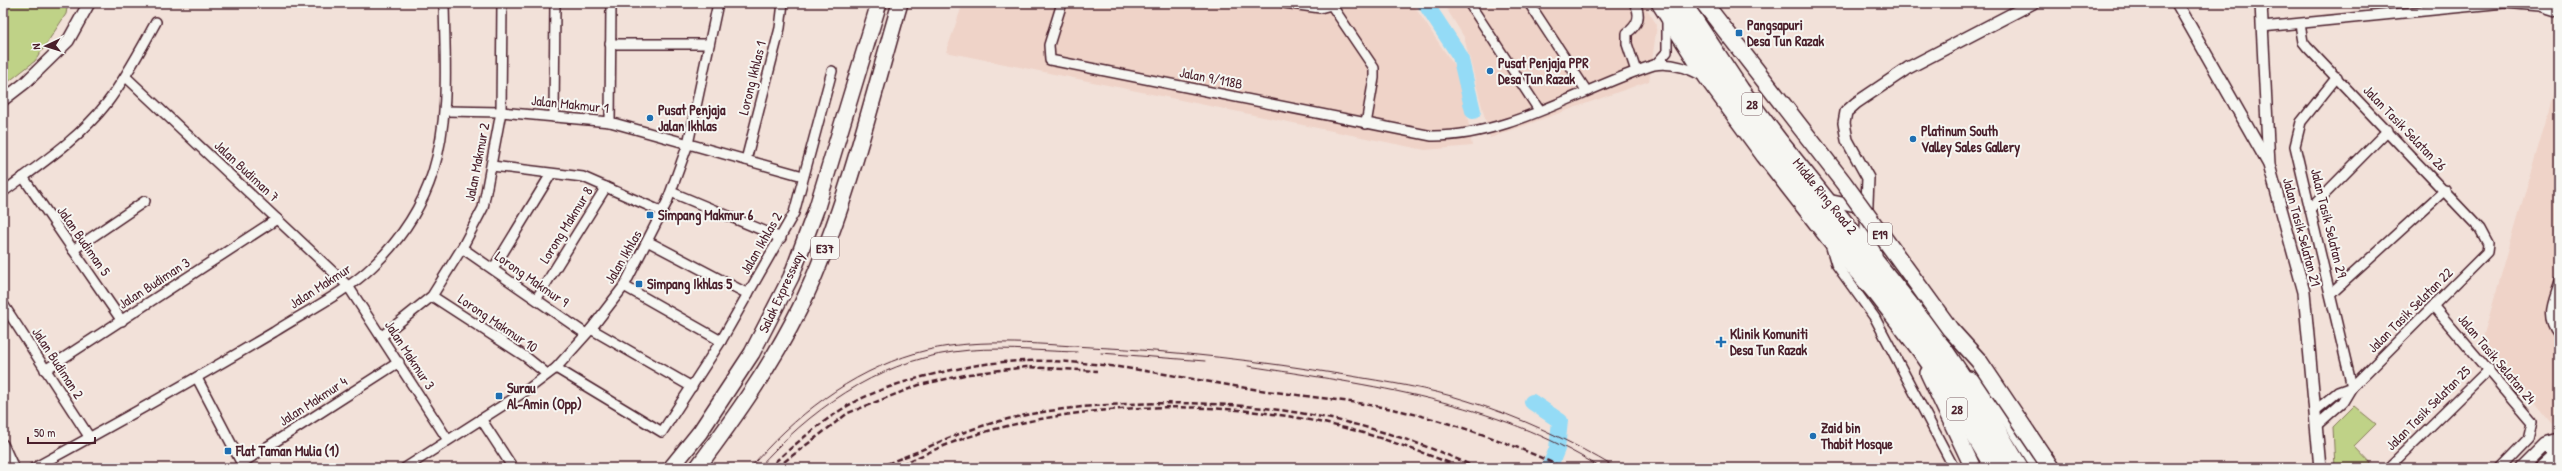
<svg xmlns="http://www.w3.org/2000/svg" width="2562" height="471" font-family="'Patrick Hand',sans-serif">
<rect width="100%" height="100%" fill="#f2e1d9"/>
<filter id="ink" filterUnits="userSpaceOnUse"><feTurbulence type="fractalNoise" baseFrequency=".025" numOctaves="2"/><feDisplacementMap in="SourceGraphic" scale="8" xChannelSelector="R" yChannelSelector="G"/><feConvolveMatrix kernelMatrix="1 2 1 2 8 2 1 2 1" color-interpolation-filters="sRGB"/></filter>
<g filter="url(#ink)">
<g fill="#efd3c8">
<path d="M963 3H1412L1461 76 1472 146 1425 150 946 52Z"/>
<path d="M1443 3H1643L1657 25 1649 81 1490 138 1464 37Z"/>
<path d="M2559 75V421L2553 426 2482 341Z"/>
</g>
<g fill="#bfd287" stroke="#847859">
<path d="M3 3H68L66 14 35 61 3 86Z"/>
<path d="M2354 406 2376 424 2354 446 2375 468H2335L2333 427Z"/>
</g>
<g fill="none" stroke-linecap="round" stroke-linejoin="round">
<g stroke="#94dbf6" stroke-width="16">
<path d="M1425 3 1460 56 1473 111"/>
<path d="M1532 402 1560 421 1557 449 1549 468"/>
</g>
<defs>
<g id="minor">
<path d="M1062 3 1049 45 1050 60 1432 136C1508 137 1582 88 1654 65 1672 62 1688 68 1703 76"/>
<path d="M1284 3 1320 8 1331 5"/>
<path d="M1330 3 1374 68V78L1366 124"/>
<path d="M1469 3 1539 110"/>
<path d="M1529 3 1586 90"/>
<path d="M1634 3C1642 15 1638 25 1627 33V44L1636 71"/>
<path d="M2504 3 2540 6 2559 12"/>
<path d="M2300 24 2303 42 2307 47 2480 229 2488 244 2487 252 2352 387"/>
<path d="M2262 27 2504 3"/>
<path d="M610 44H709"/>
<path d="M1656 64 1667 52V20"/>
<path d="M126 77 348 286 448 440"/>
<path d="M2337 77 2301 122 2295 146 2352 387"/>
<path d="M446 111 501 112 610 122 803 176"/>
<path d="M554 117 555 3"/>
<path d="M610 122 611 3"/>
<path d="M746 160 780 28 783 3"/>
<path d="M492 166 583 177 656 209"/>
<path d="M23 177 122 321"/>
<path d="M3 192C39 165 79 139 107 103 126 78 141 49 156 22"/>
<path d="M671 192 781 238"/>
<path d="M2311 208 2388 130"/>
<path d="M649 242 748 294"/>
<path d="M1830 244 1836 264 1875 318 1954 468"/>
<path d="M462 248 586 334"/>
<path d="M73 250 145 201"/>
<path d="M493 269 551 174"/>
<path d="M2559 282C2552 304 2544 315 2559 335"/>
<path d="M624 286 721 341"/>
<path d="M2332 293 2445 190"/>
<path d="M432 296 526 357 547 374"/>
<path d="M537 298 606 187"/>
<path d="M3 304 90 438"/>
<path d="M2434 307 2532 422 2528 439 2500 468"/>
<path d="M591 329 692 387"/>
<path d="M382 336 432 296 462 248 483 208 501 112 502 3"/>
<path d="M556 368 662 432 721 341 794 213 832 71"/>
<path d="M45 370 277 219"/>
<path d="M197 378 244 468"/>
<path d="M2316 410 2338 392 2352 387 2343 402 2317 425"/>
<path d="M481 419 513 468"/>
<path d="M3 444 14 468"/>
<path d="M2545 444 2559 460"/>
<path d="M242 463 399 362"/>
<path d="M34 468C115 424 195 379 274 332 307 311 345 293 373 266 400 240 422 207 433 172 450 117 445 60 444 3"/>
<path d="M405 468 527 390 556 368 591 329 624 286 667 202 688 144 718 3"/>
<path d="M2388 468 2489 369"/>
</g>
<g id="tertiary">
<path d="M2177 3 2268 163"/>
<path d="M2261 3 2269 165 2304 292 2320 468"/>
<path d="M3 100 25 83 68 41 89 3"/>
<path d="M1828 200 1851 205 1864 201"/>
<path d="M1876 255 1866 228 1868 178 1847 140 1844 123 1846 112 1856 103 1908 68 2033 3"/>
<path d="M2521 468 2545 444 2559 440"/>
<path d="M2540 468 2554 455 2559 443"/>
</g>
<g id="trunk">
<path d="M1659 3 1706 77 1764 156 1828 238 1876 294 1920 351 1943 384 1993 468"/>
<path d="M1684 3 1741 89 1780 141 1933 332 1990 416 2021 468"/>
<path d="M1928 373 1973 468"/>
<path d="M1969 379C1993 389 2025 444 2040 468"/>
<path d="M671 468 700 432 752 353 791 277 817 207 879 3"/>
<path d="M697 468C735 417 772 365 800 308 846 212 870 105 900 3"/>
</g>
<path id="motorway" d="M1670 3C1717 76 1770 148 1825 216 1850 247 1877 277 1903 308 1943 357 1978 412 2007 468"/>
</defs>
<use href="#minor" stroke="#4a1f2b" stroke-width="12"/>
<use href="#tertiary" stroke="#4a1f2b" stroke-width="14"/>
<use href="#trunk" stroke="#4a1f2b" stroke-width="18"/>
<use href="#motorway" stroke="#4a1f2b" stroke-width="19"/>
<use href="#minor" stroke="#f6f6f2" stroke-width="9"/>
<use href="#tertiary" stroke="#f6f6f2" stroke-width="11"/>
<use href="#trunk" stroke="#f6f6f2" stroke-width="15"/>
<use href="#motorway" stroke="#f6f6f2" stroke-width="16"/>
<g stroke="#4a1f2b" stroke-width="1">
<path d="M1101 353 1205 361"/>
<path d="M1248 366C1371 385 1495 401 1601 468"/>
<path d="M750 468C794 416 849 373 916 353 972 337 1034 344 1091 347 1177 351 1261 361 1345 375 1387 382 1428 388 1468 401 1520 417 1569 440 1616 468"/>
<path d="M758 468C809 411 875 363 953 352 993 346 1036 351 1077 352"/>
</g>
<g stroke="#4a1f2b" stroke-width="2.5" stroke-dasharray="6 3" stroke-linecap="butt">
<path d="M784 462 848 413 919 385 969 374 1026 367 1097 371"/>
<path d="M768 468C792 447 817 425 844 408 880 386 926 375 967 367 1055 350 1148 372 1234 386 1288 395 1343 399 1397 410 1454 423 1510 442 1563 468"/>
<path d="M879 468C892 461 905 457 919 451 933 445 947 438 962 433 1015 413 1073 406 1130 404 1254 399 1363 415 1477 468"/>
<path d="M893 468C917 458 941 446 965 438 1075 402 1215 398 1328 424 1374 434 1418 451 1463 468"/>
</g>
<defs>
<path id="motorway-bridge" d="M1704 3 1843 182 1950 329 1979 361 2051 468"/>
</defs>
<use href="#motorway-bridge" stroke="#4a1f2b" stroke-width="19" stroke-linecap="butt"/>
<use href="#motorway-bridge" stroke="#f6f6f2" stroke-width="16"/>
</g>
</g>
<g fill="#1f6fb2" stroke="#f6f6f2" stroke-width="1.5">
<rect x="1735" y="29" width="8" height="8" rx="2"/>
<circle cx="1490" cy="71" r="4"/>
<circle cx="650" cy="118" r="4"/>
<circle cx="1913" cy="139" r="4"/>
<rect x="646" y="211" width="8" height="8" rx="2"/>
<rect x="635" y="280" width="8" height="8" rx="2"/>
<path d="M1719 336h4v4h4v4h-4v4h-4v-4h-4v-4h4z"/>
<rect x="495" y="392" width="8" height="8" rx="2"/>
<circle cx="1813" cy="436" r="4"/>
<rect x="224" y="447" width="8" height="8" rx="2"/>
</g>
<g text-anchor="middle" stroke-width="4" stroke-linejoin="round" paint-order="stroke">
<g fill="#f6f6f2" stroke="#7e6067" stroke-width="1">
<rect x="1742" y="93" width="20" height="22" rx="3"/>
<rect x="1868" y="223" width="24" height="22" rx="3"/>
<rect x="811" y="237" width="28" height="22" rx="3"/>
<rect x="1947" y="398" width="20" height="22" rx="3"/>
</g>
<g font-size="13" font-weight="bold" fill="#4a1f2b">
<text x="1752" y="109">28</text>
<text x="1880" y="239">E19</text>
<text x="825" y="253">E37</text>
<text x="1957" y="414">28</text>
</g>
<g font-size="14" font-weight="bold" fill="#4a1f2b" stroke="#f6f6f2" text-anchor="start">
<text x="1747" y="30">Pangsapuri<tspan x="1747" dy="16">Desa Tun Razak</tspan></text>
<text x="1498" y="68">Pusat Penjaja PPR<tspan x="1498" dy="16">Desa Tun Razak</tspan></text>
<text x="658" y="115">Pusat Penjaja<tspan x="658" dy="16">Jalan Ikhlas</tspan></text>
<text x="1921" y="136">Platinum South<tspan x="1921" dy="16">Valley Sales Gallery</tspan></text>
<text x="658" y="220">Simpang Makmur 6</text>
<text x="647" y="289">Simpang Ikhlas 5</text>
<text x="1730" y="339">Klinik Komuniti<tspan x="1730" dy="16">Desa Tun Razak</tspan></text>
<text x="507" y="393">Surau<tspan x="507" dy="16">Al-Amin (Opp)</tspan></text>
<text x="1821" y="433">Zaid bin<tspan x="1821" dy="16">Thabit Mosque</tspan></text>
<text x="236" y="456">Flat Taman Mulia (1)</text>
</g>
<g font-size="14" fill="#4a1f2b" stroke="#f6f6f2">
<text transform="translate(752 78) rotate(-76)" y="5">Lorong Ikhlas 1</text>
<text transform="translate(1211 78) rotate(11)" y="5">Jalan 9/118B</text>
<text transform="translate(570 104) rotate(6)" y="5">Jalan Makmur 1</text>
<text transform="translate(2405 128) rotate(46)" y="5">Jalan Tasik Selatan 26</text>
<text transform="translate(477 162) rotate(-79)" y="5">Jalan Makmur 2</text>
<text transform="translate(247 171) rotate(43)" y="5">Jalan Budiman 7</text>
<text transform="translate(1825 196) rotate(51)" y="5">Middle Ring Road 2</text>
<text transform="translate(2329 223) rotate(76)" y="5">Jalan Tasik Selatan 29</text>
<text transform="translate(566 225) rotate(-58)" y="5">Lorong Makmur 8</text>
<text transform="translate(2302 232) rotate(75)" y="5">Jalan Tasik Selatan 21</text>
<text transform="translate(84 241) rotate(55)" y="5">Jalan Budiman 5</text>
<text transform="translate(761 243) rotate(-60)" y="5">Jalan Ikhlas 2</text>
<text transform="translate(623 257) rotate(-60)" y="5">Jalan Ikhlas</text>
<text transform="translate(532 279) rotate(35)" y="5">Lorong Makmur 9</text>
<text transform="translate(154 283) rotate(-33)" y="5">Jalan Budiman 3</text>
<text transform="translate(320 286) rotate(-33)" y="5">Jalan Makmur</text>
<text transform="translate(781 292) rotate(-65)" y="5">Salak Expressway</text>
<text transform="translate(2410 310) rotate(-45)" y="5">Jalan Tasik Selatan 22</text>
<text transform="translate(498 323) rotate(34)" y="5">Lorong Makmur 10</text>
<text transform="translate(410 355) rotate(57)" y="5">Jalan Makmur 3</text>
<text transform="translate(2497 359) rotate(50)" y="5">Jalan Tasik Selatan 24</text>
<text transform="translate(58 363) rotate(57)" y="5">Jalan Budiman 2</text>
<text transform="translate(313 401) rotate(-33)" y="5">Jalan Makmur 4</text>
<text transform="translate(2428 408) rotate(-45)" y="5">Jalan Tasik Selatan 25</text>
</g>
</g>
<rect width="2562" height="471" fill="none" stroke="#f6f6f2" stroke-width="16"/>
<rect x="8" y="8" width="2546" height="455" fill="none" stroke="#4a1f2b" stroke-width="1.5" filter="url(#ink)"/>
<g transform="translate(46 46) rotate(266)" stroke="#f6f6f2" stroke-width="3" paint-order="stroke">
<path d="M0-3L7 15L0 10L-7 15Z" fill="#4a1f2b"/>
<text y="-6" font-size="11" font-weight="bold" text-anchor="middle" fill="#4a1f2b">N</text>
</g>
<path d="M28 437v6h67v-6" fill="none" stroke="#4a1f2b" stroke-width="2"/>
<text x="34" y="437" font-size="12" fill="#4a1f2b" stroke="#f6f6f2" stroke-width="3" paint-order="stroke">50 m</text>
</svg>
